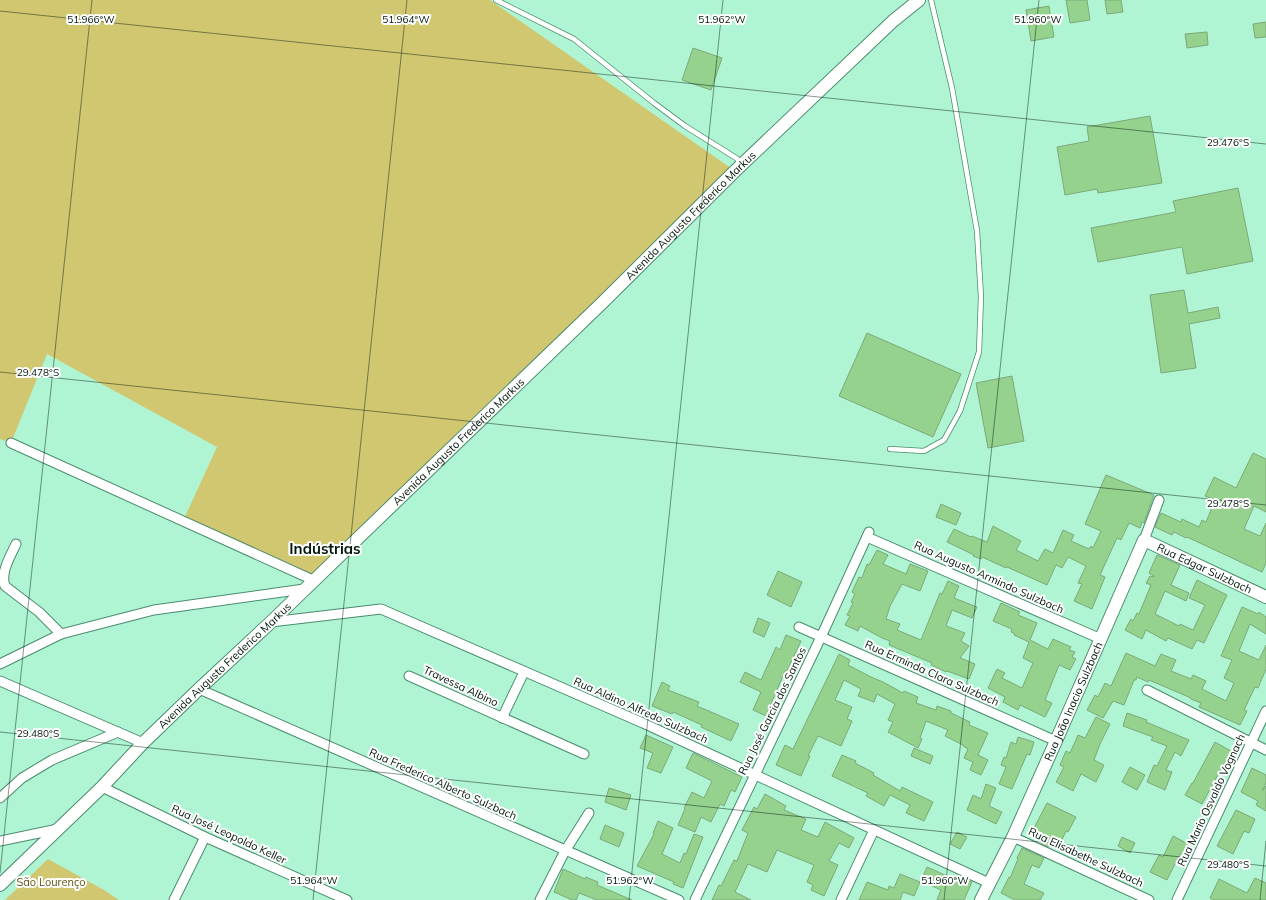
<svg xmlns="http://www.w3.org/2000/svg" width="1266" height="900" font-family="Mulish,sans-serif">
<rect width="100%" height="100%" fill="#b0f5d3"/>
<g fill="#d1c771">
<path d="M0 0H490L735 171 313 580 183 521 217 447 47 354 11 443 0 439Z"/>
<path d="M48 859 104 890 119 900H5Z"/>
</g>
<g fill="#94d28e" stroke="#7da979">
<path d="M1066 0H1087L1090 20 1070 23Z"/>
<path d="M1105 0H1121L1123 12 1107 14Z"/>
<path d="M1049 6 1054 37 1031 41 1026 10Z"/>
<path d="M1266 22V37L1255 38 1253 24Z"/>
<path d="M1207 32 1208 45 1187 48 1185 34Z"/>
<path d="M693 48 722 58 711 90 682 80Z"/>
<path d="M1150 116 1162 183 1098 193 1097 189 1065 195 1057 147 1089 141 1087 127Z"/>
<path d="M1238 188 1253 261 1187 274 1182 247 1098 262 1091 228 1176 212 1173 201Z"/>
<path d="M1184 290 1188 313 1218 307 1220 318 1189 324 1196 368 1161 373 1150 295Z"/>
<path d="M867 333 961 374 933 437 839 396Z"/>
<path d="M1012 376 1024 441 988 448 976 383Z"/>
<path d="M1253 453 1266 459V512L1254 506 1244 529 1260 536 1266 523V563L1262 572 1187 537 1186 538 1174 532 1172 535 1155 527 1161 513 1181 522 1182 519 1199 527 1202 520 1206 522 1215 500 1205 496 1214 477 1236 488Z"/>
<path d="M1106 475 1154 495 1144 523 1142 522 1140 528 1129 523 1121 540 1117 538 1100 575 1105 577 1092 609 1074 601 1082 584 1078 583 1086 566 1068 557 1062 568 1056 565 1047 585 1007 567 1006 568 982 557 981 559 973 556 974 555 947 542 954 529 971 537 972 536 987 542 993 526 1021 541 1016 550 1038 561 1045 549 1053 553 1063 530 1074 535 1071 541 1089 549 1091 546 1093 548 1101 531 1085 524Z"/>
<path d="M941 504 961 513 956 525 936 517Z"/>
<path d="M877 550 888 555 883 564 906 574 910 564 928 571 920 591 902 584 890 606 886 619 900 624 897 630 921 640 940 593 942 594 948 581 959 586 954 598 977 607 972 618 952 610 946 626 965 633 961 641 969 646 960 658 975 664 969 679 947 671 946 672 931 665 932 663 889 645 890 641 882 638 860 626 858 631 845 625 850 616 847 615 853 603 851 602 855 594 852 592 859 577 862 578 867 564 869 565Z"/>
<path d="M1157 555 1180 565 1171 585 1189 593 1186 601 1165 591 1155 614 1179 626 1180 624 1193 630 1205 605 1189 598 1197 580 1227 595 1204 643 1197 640 1192 649 1168 638 1166 641 1146 630 1142 639 1125 630 1131 619 1133 621 1137 613 1139 614 1151 585 1146 583 1150 576 1154 577V576L1149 573Z"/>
<path d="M778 571 802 582 791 607 767 595Z"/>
<path d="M1001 603 1020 612 1018 615 1037 623 1030 640 1048 649 1053 639 1071 647 1069 650 1075 652 1072 657 1076 659 1070 670 1059 665 1045 700 1052 703 1045 717 1020 705 1018 710 1003 702 1005 697 988 688 997 669 1005 673 1002 678 1022 688 1033 663 1023 658 1029 642 1014 635 1015 634 1011 632 1012 629 993 621Z"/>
<path d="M1242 607 1258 614 1259 612 1266 617V634L1250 624 1239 651 1259 660 1266 645V669L1258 688 1255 687 1244 710 1247 711 1240 725 1199 707 1201 703 1191 699V698L1149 680 1148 682 1137 677 1136 680H1134L1124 705 1113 701 1103 718 1087 710 1095 695 1098 697 1105 683 1111 686 1126 653 1155 666 1161 654 1176 660 1171 671 1191 679 1193 675 1206 681 1202 689 1226 701 1234 683 1224 678 1232 660 1221 656Z"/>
<path d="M758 618 770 623 764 637 753 632Z"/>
<path d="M786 635 801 641 787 671H785L766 716 753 710 761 692 740 682 745 672 761 680 776 647 780 650Z"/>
<path d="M839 654 850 660 848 665 871 677 883 682 903 693 904 691 918 697 916 703 936 710 937 706 951 711V713L970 722 969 725 988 733 978 755 988 760 981 775 970 770 973 762 964 758 968 749 963 746V745L945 736 948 730 926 721 920 738 922 739 918 748 888 732 893 722 888 720 895 704 877 694 874 702 858 696 861 689 844 680 835 700 852 707 847 719 852 721 841 746 818 736 808 756H810L801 776 776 765 785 745 793 749Z"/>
<path d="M662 682 670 686 668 690 699 702 697 706 739 724 731 741 701 727 702 725 673 712 672 714 652 706Z"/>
<path d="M1127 713 1147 720 1146 722 1189 740 1181 756 1175 752 1166 770 1172 772 1165 790 1147 782 1154 765 1157 766 1167 746 1151 740 1153 737 1123 726Z"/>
<path d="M1096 717 1110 724 1100 744 1094 760 1104 765 1096 782 1081 774 1073 791 1056 782 1064 767 1060 765 1066 751 1070 753 1078 735 1085 738Z"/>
<path d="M646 735 673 747 661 773 647 768 653 753 640 748Z"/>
<path d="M1018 737 1034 742 1030 755 1027 754 1012 789 999 784 1006 767 1001 765 1004 757 1006 758 1011 742 1016 744Z"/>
<path d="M1215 742 1231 751 1202 804 1185 795 1192 783H1193Z"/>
<path d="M914 748 933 756 930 764 911 756Z"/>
<path d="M693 753 742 777 735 792 731 790 724 806 720 804 711 822 701 817 695 832 678 825 685 809 684 808 692 792 704 798 712 781 686 768Z"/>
<path d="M842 755 856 761 855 763 874 773 873 775 900 791 902 787 933 802 924 821 906 813 910 805 890 795 884 806 866 796 868 793 832 776Z"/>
<path d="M1130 767 1145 775 1137 790 1122 782Z"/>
<path d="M1252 768 1266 775V783L1262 791 1266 786V811L1256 805 1258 801 1241 792Z"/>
<path d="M986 784 996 788 989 806 1002 812 996 824 967 810 973 795 981 799Z"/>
<path d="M609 788 631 795 626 810 605 802Z"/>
<path d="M765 794 786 806 784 810 806 819 801 830 818 837 825 822 854 838 849 848 839 843 829 861 838 865 824 896 811 890 813 885 807 882 814 865 777 850 767 872 748 864 735 892 751 900H712L719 885 721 886 734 860 737 861 748 833 742 830 754 807 757 809Z"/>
<path d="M1047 803 1076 817 1068 832 1066 831 1060 844 1055 841 1053 846 1050 844 1049 847 1041 844 1045 836 1033 830Z"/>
<path d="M1236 810 1255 819 1249 833 1244 831 1233 854 1217 846Z"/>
<path d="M658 821 673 828 662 854 680 863 684 853 686 854 694 834 703 837 683 888 673 884 674 882 637 866 654 834 653 833Z"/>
<path d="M605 825 624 833 619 847 600 839Z"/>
<path d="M957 832 967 837 960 849 950 844Z"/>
<path d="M1173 836 1188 844 1183 855 1180 854 1167 880 1150 872 1159 855 1163 857Z"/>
<path d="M1122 837 1135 843 1130 853 1118 846Z"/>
<path d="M1022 848 1044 858 1039 868 1032 865 1024 884 1044 893 1040 900H1015L1001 893 1009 877 1010 878 1018 859 1017 858Z"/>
<path d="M927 867 954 879 956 875 972 882 964 900H937L941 890 921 881Z"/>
<path d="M563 869 585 879 586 877 598 882 597 885 632 900H597L579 893 576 900H572L554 892Z"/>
<path d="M900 874 920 882 914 896 903 892 900 900H859L867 882 888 890 889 886 894 888Z"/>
<path d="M1255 878 1266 883V900H1214L1210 898 1219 879 1247 893Z"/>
</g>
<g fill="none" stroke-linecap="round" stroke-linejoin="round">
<defs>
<g id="lane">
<path d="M496 0 574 39 654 103 685 126 736 158 742 163"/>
<path d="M890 449 924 451 944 440 960 411 979 352 981 297 977 231 952 88 931 0"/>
</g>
<g id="street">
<path d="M11 443 313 580"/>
<path d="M867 537 1101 639"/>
<path d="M1144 540 1159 500"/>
<path d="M16 544C10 557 0 573 5 586L39 612 61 634"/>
<path d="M271 622 381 609 643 723 989 883"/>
<path d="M799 627 1056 741"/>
<path d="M0 664 61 634 154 610 304 589"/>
<path d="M409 676 584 754"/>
<path d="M0 681 143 743"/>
<path d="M199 689 679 900"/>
<path d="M1147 690 1266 750"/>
<path d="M502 718 524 672"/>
<path d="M102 787 205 837 347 900"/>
<path d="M0 798 22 778 52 760 118 732"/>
<path d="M1013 837 1149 900"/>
<path d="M0 841 58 829"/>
<path d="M174 900 205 837"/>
<path d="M540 900 565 851 589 813"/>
<path d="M695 900 821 637 869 532"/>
<path d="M841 900 874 830"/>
<path d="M1177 900 1266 711"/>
</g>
<g id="secondary">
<path id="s1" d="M0 885 102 787 143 743 199 689 271 622 602 303 735 171 893 21 919 0"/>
<path id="s2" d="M981 900 1013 837 1056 741 1144 540 1266 597"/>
</g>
</defs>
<use href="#lane" stroke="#4a8c6e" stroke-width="6"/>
<use href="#street" stroke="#4a8c6e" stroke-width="11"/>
<use href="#secondary" stroke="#4a8c6e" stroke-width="14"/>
<use href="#lane" stroke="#fff" stroke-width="4.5"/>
<use href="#street" stroke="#fff" stroke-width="9"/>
<use href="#secondary" stroke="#fff" stroke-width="12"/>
</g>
<path fill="none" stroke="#00170c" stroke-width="1" stroke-opacity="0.45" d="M0 11 1266 144M0 372 1266 505M0 732 1266 866M0 873 92 0M313 900 407 0M629 900 723 0M944 900 1039 0M1260 900 1266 841"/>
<g text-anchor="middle" stroke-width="4" stroke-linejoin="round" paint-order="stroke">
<g font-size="11" fill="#00170c" stroke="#fff">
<text dy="4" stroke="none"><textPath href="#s1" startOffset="962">Avenida Augusto Frederico Markus</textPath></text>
<text dy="4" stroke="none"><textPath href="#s1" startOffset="638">Avenida Augusto Frederico Markus</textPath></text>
<text dy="4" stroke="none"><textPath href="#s2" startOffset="462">Rua Edgar Sulzbach</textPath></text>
<text transform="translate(989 577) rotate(24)" y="4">Rua Augusto Armindo Sulzbach</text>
<text dy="4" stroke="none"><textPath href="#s1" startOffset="314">Avenida Augusto Frederico Markus</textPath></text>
<text transform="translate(932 673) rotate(24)" y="4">Rua Erminda Clara Sulzbach</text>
<text transform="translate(461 686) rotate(25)" y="4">Travessa Albino</text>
<text dy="4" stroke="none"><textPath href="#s2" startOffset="219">Rua João Inacio Sulzbach</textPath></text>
<text transform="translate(641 710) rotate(24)" y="4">Rua Aldino Alfredo Sulzbach</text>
<text transform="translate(772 711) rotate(-64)" y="4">Rua José Garcia dos Santos</text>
<text transform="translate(443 784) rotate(24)" y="4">Rua Frederico Alberto Sulzbach</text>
<text transform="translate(1211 800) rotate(-65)" y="4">Rua Mario Osvaldo Vognach</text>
<text transform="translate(229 834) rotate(25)" y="4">Rua José Leopoldo Keller</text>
<text transform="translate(1086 857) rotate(25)" y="4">Rua Elisabethe Sulzbach</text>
</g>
<g font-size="11" fill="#5d550f" stroke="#fff">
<text x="51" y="886">São Lourenço</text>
</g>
<g font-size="15" font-weight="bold" fill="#00170c" stroke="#fff">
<text x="325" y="554">Indústrias</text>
</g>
</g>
<g font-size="10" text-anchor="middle" fill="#00170c" stroke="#fff" stroke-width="4" stroke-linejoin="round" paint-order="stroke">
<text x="91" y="23">51.966°W</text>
<text x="406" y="23">51.964°W</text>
<text x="722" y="23">51.962°W</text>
<text x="1038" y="23">51.960°W</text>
<text x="1228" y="146">29.476°S</text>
<text x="38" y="376">29.478°S</text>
<text x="1228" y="507">29.478°S</text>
<text x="38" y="737">29.480°S</text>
<text x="1228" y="868">29.480°S</text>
<text x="314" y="884">51.964°W</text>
<text x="630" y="884">51.962°W</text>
<text x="945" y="884">51.960°W</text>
</g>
</svg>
